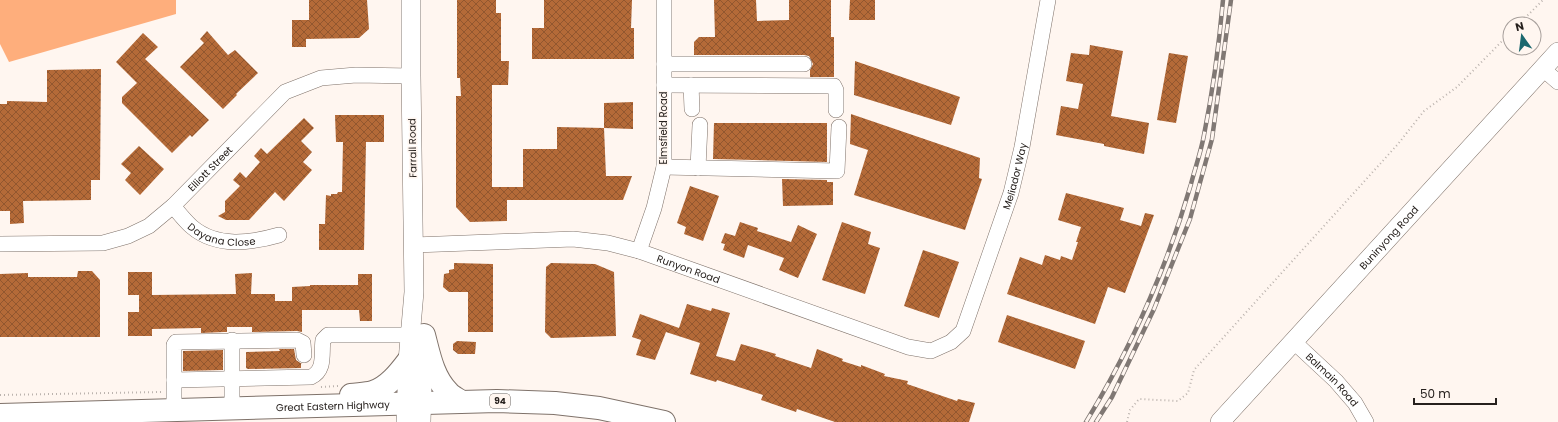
<svg xmlns="http://www.w3.org/2000/svg" width="1558" height="422" font-family="Poppins,sans-serif">
<defs>
<pattern id="building-cross-hatch" width="8" height="8" patternUnits="userSpaceOnUse"><rect width="8" height="8" fill="#b46a38"/><path d="M0 0l8 8M0 8l8-8" fill="none" stroke="#92572f"/></pattern>
</defs>
<rect width="100%" height="100%" fill="#fff6f0"/>
<path fill="#feae7c" d="M0 0H176V14L9 62 0 44Z"/>
<g fill="url(#building-cross-hatch)">
<path d="M309 0H367L369 29 359 38 306 39V47H292V20H309Z"/>
<path d="M457 0H496V13H501V61H509L508 85H492V187H523V149H557V127L604 128 606 176H632L623 200H507V221L470 222 456 207V96H461L460 78H457Z"/>
<path d="M544 0H632L631 28H634V59H532V28H544Z"/>
<path d="M714 0H756L757 21 789 20V0H831V37H834V77H810V70L813 64 809 56 804 55H694V42L699 37H715Z"/>
<path d="M850 0H875V20H849Z"/>
<path d="M207 31 228 55 235 50 258 73 236 94 237 95 223 109 180 67 204 43 200 39Z"/>
<path d="M143 33 158 47 145 59 209 120 192 137 190 135 172 153 122 103V97L137 83 116 62Z"/>
<path d="M1090 45 1123 51 1111 116 1149 123 1144 154 1104 146V144L1056 135 1061 106 1078 109 1083 84 1066 81 1071 53 1089 55Z"/>
<path d="M1169 53 1188 56 1176 123 1157 120Z"/>
<path d="M855 61 960 97 951 125 854 95Z"/>
<path d="M101 69 100 180H91V200L23 201 24 223 10 224V211H0V104H7V101L47 102V70Z"/>
<path d="M633 102V129L604 128V103Z"/>
<path d="M851 114 980 158 979 178 982 179 965 230 854 195 868 150 850 144Z"/>
<path d="M335 115H384V142H366L364 250H319V224H325L326 195 331 196V194H337L338 192H342L343 142H336Z"/>
<path d="M304 118 314 128 301 141 312 152 303 162 312 170 284 201 275 192 249 220H226L218 216 225 212V201L240 186 233 180 240 172 246 178 260 162 254 156 261 148 267 154Z"/>
<path d="M714 123H827V162L713 159Z"/>
<path d="M139 146 164 169 140 195 125 180 131 173 121 164Z"/>
<path d="M782 179 827 180V182H833V205L783 206Z"/>
<path d="M690 186 719 196 703 241 684 234 686 227 677 223Z"/>
<path d="M1066 193 1124 208 1120 220 1141 226 1145 213 1154 215 1125 293 1108 287 1095 324 1007 294 1020 257 1042 265 1045 255 1060 260 1061 256 1072 260 1078 242H1076L1081 227 1058 220Z"/>
<path d="M740 222 758 228 757 231 791 242 798 225 817 234 798 278 779 270 784 258 748 245 744 258 723 250 725 244 721 243 725 233 735 236Z"/>
<path d="M842 222 871 232 868 244 880 248 865 294 822 280Z"/>
<path d="M923 250 959 262 939 318 904 306Z"/>
<path d="M454 263 493 264V332H468V292H449L443 287 444 274 449 273V270L454 269Z"/>
<path d="M551 263 595 264 614 272 616 336 551 338 545 332 546 267Z"/>
<path d="M78 271H92L100 280V337H0V274L28 273V277H77Z"/>
<path d="M128 272H152V295L236 294 235 274 252 273 251 294H275V301H292V287L310 286V285H358V274H372V321H360L359 310H302V332L297 331 252 332V327H227V332H224L201 333V328L152 329V336H128V312H139V295H128Z"/>
<path d="M687 304 711 311 712 308 730 313 716 356 735 361 741 344 776 354 775 356 811 368 817 349 843 359 842 361 861 367V365L885 374 884 376 908 381 907 384 957 401 958 399 975 403 969 422H835L797 409 796 412 761 400 763 395 717 380 716 382 690 374 700 343 666 332 655 360 636 355 641 340 632 337 640 314 679 328Z"/>
<path d="M1007 315 1085 341 1075 369 998 342Z"/>
<path d="M457 341 476 342 475 354H458L453 350V344Z"/>
<path d="M279 349H294L296 360 302 364H301V368L248 369 246 368V352L280 351Z"/>
<path d="M223 350V370L183 371V351Z"/>
</g>
<g fill="none" stroke-linecap="round" stroke-linejoin="round">
<defs>
<g id="minor">
<path d="M664 64H804"/>
<path d="M1543 69 1558 82"/>
<path d="M664 85 834 86 836 90V110"/>
<path d="M691 85 692 109"/>
<path d="M664 167 837 171 839 127"/>
<path d="M698 168 700 125"/>
<path id="s1" d="M173 206C179 213 185 221 192 227 217 248 251 243 279 235"/>
<path id="s2" d="M0 244 103 243 128 236 149 226 173 206 285 92 321 78 356 75 411 76"/>
<path id="s3" d="M414 245 573 239 608 243 639 251 908 347 931 351 951 342 963 331 1011 193 1022 147 1048 0"/>
<path d="M639 251 654 208 664 167V0"/>
<path id="s4" d="M1293 341 1336 381 1355 403 1366 422"/>
<path d="M174 380 311 377C326 370 321 353 323 340L328 335H410"/>
<path d="M232 409V340"/>
<path d="M174 411V345L176 342 297 340 303 343 304 355"/>
</g>
<g id="major">
<path d="M406 422 408 361 414 292 411 76V0"/>
<path d="M421 422 423 344"/>
<path id="s5" d="M1220 422 1558 52"/>
</g>
<g id="highway">
<path d="M424 335C429 354 433 377 448 392 451 396 456 398 460 401"/>
<path d="M351 395C358 394 367 394 373 392 388 387 399 373 408 361"/>
<path id="s6" d="M0 415 497 401 555 403 599 408 664 422"/>
</g>
</defs>
<use href="#minor" stroke="#7f726a" stroke-width="16"/>
<use href="#major" stroke="#7f726a" stroke-width="20"/>
<use href="#highway" stroke="#7f726a" stroke-width="24"/>
<g stroke="#bbb3ae" stroke-width="2" stroke-dasharray="1 3" stroke-linecap="butt">
<path d="M1519 24 1543 0"/>
<path d="M321 387 338 386"/>
<path d="M0 395 161 392"/>
<path d="M1127 422 1130 410 1139 399 1178 401 1188 393 1194 370 1398 144 1424 111 1457 87 1510 33"/>
</g>
<use href="#minor" stroke="#fff" stroke-width="15"/>
<use href="#major" stroke="#fff" stroke-width="19"/>
<use href="#highway" stroke="#fff" stroke-width="22"/>
<defs>
<g id="rail">
<path d="M1086 422C1131 348 1167 267 1191 184 1195 168 1201 152 1204 135 1213 90 1219 45 1223 0"/>
<path d="M1096 422 1112 397 1154 309 1190 219 1212 139 1231 0"/>
</g>
</defs>
<use href="#rail" stroke="#807874" stroke-width="4.5"/>
<use href="#rail" stroke="#fff6f0" stroke-width="3" stroke-dasharray="9" stroke-linecap="butt"/>
</g>
<g text-anchor="middle" stroke-width="3" stroke-linejoin="round" paint-order="stroke">
<rect fill="#fff6f0" stroke="#67605c" stroke-width="1" x="490" y="394" width="20" height="14" rx="3"/>
<g font-size="9" font-weight="bold" fill="#26201d">
<text x="500" y="404">94</text>
</g>
<g font-size="10" fill="#26201d" stroke="#fff6f0">
<text transform="translate(663 128) rotate(-90)" y="4">Elmsfield Road</text>
<text transform="translate(412 148) rotate(-91)" y="4">Farrall Road</text>
<text dy="4" stroke="none"><textPath href="#s2" startOffset="236">Elliott Street</textPath></text>
<text dy="4" stroke="none"><textPath href="#s3" startOffset="737">Meliador Way</textPath></text>
<text dy="4" stroke="none"><textPath href="#s1" startOffset="60">Dayana Close</textPath></text>
<text dy="4" stroke="none"><textPath href="#s5" startOffset="250">Buninyong Road</textPath></text>
<text dy="4" stroke="none"><textPath href="#s3" startOffset="279">Runyon Road</textPath></text>
<text dy="4" stroke="none"><textPath href="#s4" startOffset="55">Balmain Road</textPath></text>
<text dy="4" stroke="none"><textPath href="#s6" startOffset="333">Great Eastern Highway</textPath></text>
</g>
</g>
<g transform="translate(1522 36) rotate(346)"><circle r="19" fill="#fff6f0" stroke="#a8a09c"/>
<path d="M0-3L7 15L0 10L-7 15Z" fill="#1b686e"/>
<text y="-6" font-size="11" font-weight="bold" text-anchor="middle" fill="#26201d">N</text>
</g>
<path d="M1414 398v6h82v-6" fill="none" stroke="#26201d" stroke-width="2"/>
<text x="1420" y="398" font-size="12" fill="#26201d" stroke="#fff6f0" stroke-width="3" paint-order="stroke">50 m</text>
</svg>
